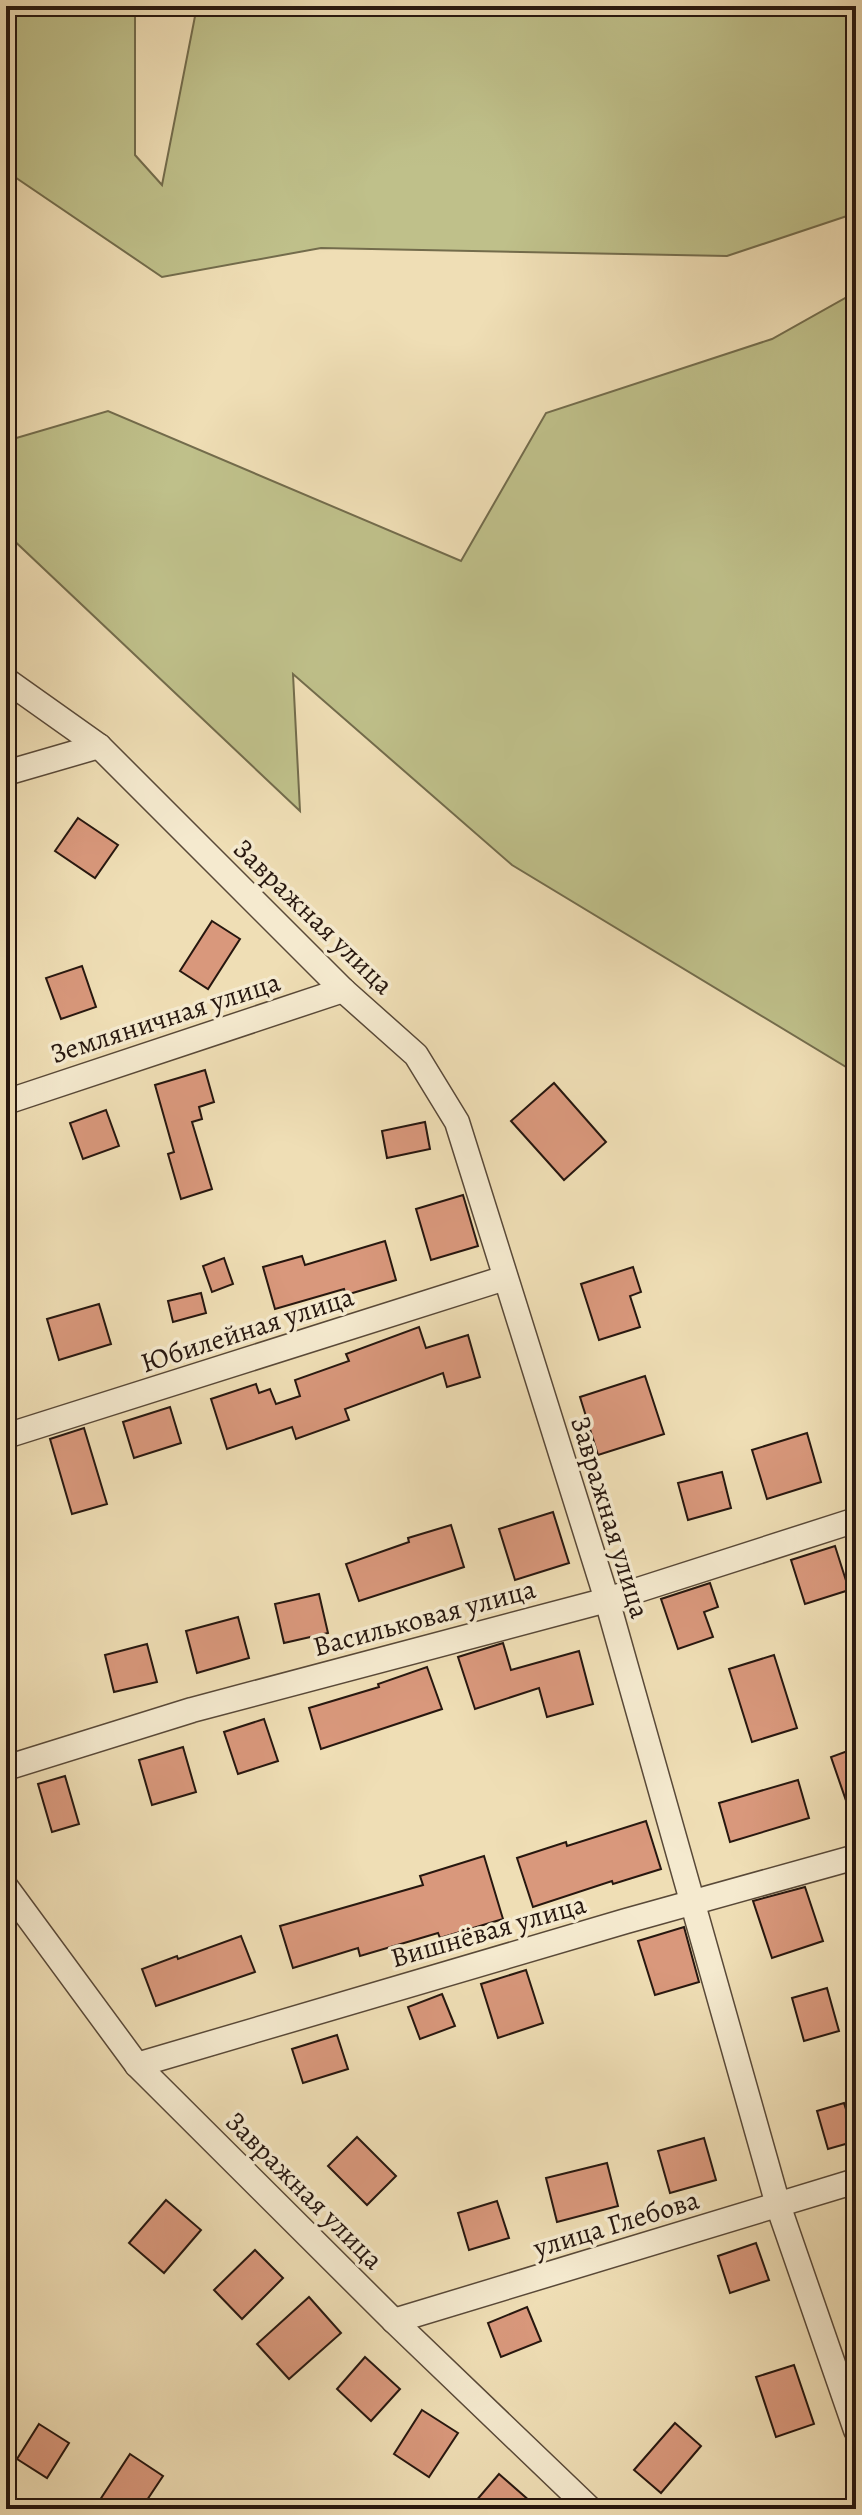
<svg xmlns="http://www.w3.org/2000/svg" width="862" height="2515" font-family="Alegreya,serif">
<rect width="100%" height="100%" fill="#efdeb5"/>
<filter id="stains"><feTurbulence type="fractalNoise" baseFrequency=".0025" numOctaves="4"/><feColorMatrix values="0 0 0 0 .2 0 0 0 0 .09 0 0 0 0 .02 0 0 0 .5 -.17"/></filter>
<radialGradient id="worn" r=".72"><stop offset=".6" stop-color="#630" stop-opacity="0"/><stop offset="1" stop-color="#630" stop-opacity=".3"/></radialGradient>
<g fill="#bfc08a" stroke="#736c4c" stroke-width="2">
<path d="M6 6H135V155L162 185 197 6H856V213L727 256 321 248 162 277 6 171Z"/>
<path d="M856 292V1073L512 865 293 674 300 811 6 533V441L108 411 461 561 546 413 772 339Z"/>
</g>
<g fill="#d9987c" stroke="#27170f" stroke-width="2">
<path d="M78 818 118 845 95 878 55 851Z"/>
<path d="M212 921 240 939 208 989 180 971Z"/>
<path d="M82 966 96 1007 61 1019 46 978Z"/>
<path d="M205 1070 214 1102 199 1107 202 1119 192 1122 212 1189 181 1199 168 1154 174 1152 155 1085Z"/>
<path d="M554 1083 606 1142 564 1180 511 1121Z"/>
<path d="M106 1110 119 1146 83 1159 70 1123Z"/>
<path d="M425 1122 430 1149 387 1158 382 1131Z"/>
<path d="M463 1195 478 1246 431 1260 416 1209Z"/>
<path d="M385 1241 396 1280 346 1295 344 1289 275 1309 263 1267 302 1256 305 1265Z"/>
<path d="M224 1258 233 1284 212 1292 203 1266Z"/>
<path d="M633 1267 641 1292 630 1296 640 1327 599 1340 581 1284Z"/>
<path d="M201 1293 206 1313 173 1322 168 1301Z"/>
<path d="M99 1304 111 1344 59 1360 47 1319Z"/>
<path d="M419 1327 426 1348 468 1335 480 1377 447 1387 443 1373 345 1409 349 1420 296 1439 292 1427 227 1449 211 1399 256 1384 259 1393 270 1389 276 1404 300 1396 295 1380 349 1361 346 1354Z"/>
<path d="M645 1376 664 1434 598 1455 580 1397Z"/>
<path d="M170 1407 181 1443 134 1458 123 1422Z"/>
<path d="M84 1428 107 1504 72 1514 50 1439Z"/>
<path d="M807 1433 821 1482 767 1499 752 1450Z"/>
<path d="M722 1472 731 1508 688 1520 678 1483Z"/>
<path d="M553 1512 569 1563 515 1580 499 1529Z"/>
<path d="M451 1525 464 1567 359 1601 346 1564 409 1542 408 1538Z"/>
<path d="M835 1546 849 1590 805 1604 791 1560Z"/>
<path d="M710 1583 718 1607 704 1612 713 1637 678 1649 661 1599Z"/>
<path d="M319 1594 328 1633 284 1643 275 1604Z"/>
<path d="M238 1617 249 1658 197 1673 186 1631Z"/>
<path d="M503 1643 511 1670 579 1651 593 1704 547 1717 539 1688 475 1709 458 1657Z"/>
<path d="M147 1644 157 1682 114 1692 105 1655Z"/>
<path d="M774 1655 797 1728 752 1742 729 1669Z"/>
<path d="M427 1667 442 1709 321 1749 309 1708 379 1687 378 1684Z"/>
<path d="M264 1719 278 1761 238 1774 224 1732Z"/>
<path d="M183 1747 196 1792 152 1805 139 1760Z"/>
<path d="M856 1748V1821H853L831 1757Z"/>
<path d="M65 1776 79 1824 52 1832 38 1784Z"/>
<path d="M798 1780 809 1818 730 1842 719 1803Z"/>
<path d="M646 1821 661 1869 613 1884 612 1881 533 1907 517 1858 566 1842 567 1846Z"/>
<path d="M484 1856 503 1919 440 1938 438 1933 360 1956 358 1948 293 1968 280 1926 423 1885 420 1876Z"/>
<path d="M805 1887 823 1941 772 1958 753 1901Z"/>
<path d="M684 1927 699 1982 655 1995 638 1941Z"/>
<path d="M241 1936 255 1972 156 2006 142 1969 177 1956 178 1959Z"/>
<path d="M526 1970 543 2023 498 2038 481 1984Z"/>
<path d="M827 1988 839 2031 804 2041 792 1998Z"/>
<path d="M442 1994 455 2026 420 2039 408 2007Z"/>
<path d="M337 2035 348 2069 303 2083 292 2049Z"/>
<path d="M844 2103 856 2141 828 2149 817 2111Z"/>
<path d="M357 2137 396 2176 367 2205 328 2166Z"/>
<path d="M704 2138 716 2180 670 2193 658 2151Z"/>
<path d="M607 2163 618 2206 557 2222 546 2178Z"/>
<path d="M166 2200 201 2230 164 2273 129 2243Z"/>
<path d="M497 2201 509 2238 469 2250 458 2213Z"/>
<path d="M756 2243 769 2280 730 2293 718 2256Z"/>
<path d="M255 2250 283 2278 242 2319 214 2290Z"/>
<path d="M309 2297 341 2333 289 2379 257 2344Z"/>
<path d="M527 2307 541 2341 501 2357 488 2323Z"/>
<path d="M365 2357 400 2389 371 2421 337 2389Z"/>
<path d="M794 2365 814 2424 776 2437 756 2377Z"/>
<path d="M422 2410 458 2433 429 2477 394 2454Z"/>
<path d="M675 2423 701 2446 661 2493 634 2470Z"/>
<path d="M39 2424 69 2443 47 2478 17 2459Z"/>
<path d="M130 2454 163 2476 141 2509H94Z"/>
<path d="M499 2474 539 2509H469Z"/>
</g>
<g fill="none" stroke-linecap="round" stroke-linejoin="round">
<defs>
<g id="minor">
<path d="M6 680 99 746 343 990 416 1055 457 1122 607 1600 778 2205 856 2430"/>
<path d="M6 773 99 746"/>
<path d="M6 1102 343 990"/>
<path d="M6 1436 505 1278"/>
<path d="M6 1768 192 1710 607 1600 856 1520"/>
<path d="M6 1887 137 2065 394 2321 590 2509"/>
<path d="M137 2065 626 1921 856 1857"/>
<path d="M394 2321 856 2181"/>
</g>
</defs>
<use href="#minor" stroke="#594938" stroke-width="27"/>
<use href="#minor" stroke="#f5eacf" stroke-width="24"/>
</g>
<g text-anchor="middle" stroke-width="7" stroke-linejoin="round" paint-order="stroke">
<g font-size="28" fill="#27170f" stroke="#f5eacf">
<text transform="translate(314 916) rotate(44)" y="10">Завражная улица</text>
<text transform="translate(165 1017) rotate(-18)" y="10">Земляничная улица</text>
<text transform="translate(247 1329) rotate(-18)" y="10">Юбилейная улица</text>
<text transform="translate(611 1517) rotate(73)" y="10">Завражная улица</text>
<text transform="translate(424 1617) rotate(-15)" y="10">Васильковая улица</text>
<text transform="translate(488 1930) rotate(-16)" y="10">Вишнёвая улица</text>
<text transform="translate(305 2190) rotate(45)" y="10">Завражная улица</text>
<text transform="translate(616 2223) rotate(-17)" y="10">улица Глебова</text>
</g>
</g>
<rect width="862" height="2515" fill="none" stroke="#efdeb5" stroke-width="32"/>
<rect x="8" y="8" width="846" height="2499" fill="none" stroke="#27170f" stroke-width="4"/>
<rect x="16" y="16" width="830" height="2483" fill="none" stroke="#27170f" stroke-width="2"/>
<rect width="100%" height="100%" filter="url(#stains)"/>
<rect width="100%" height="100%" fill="url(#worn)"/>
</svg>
